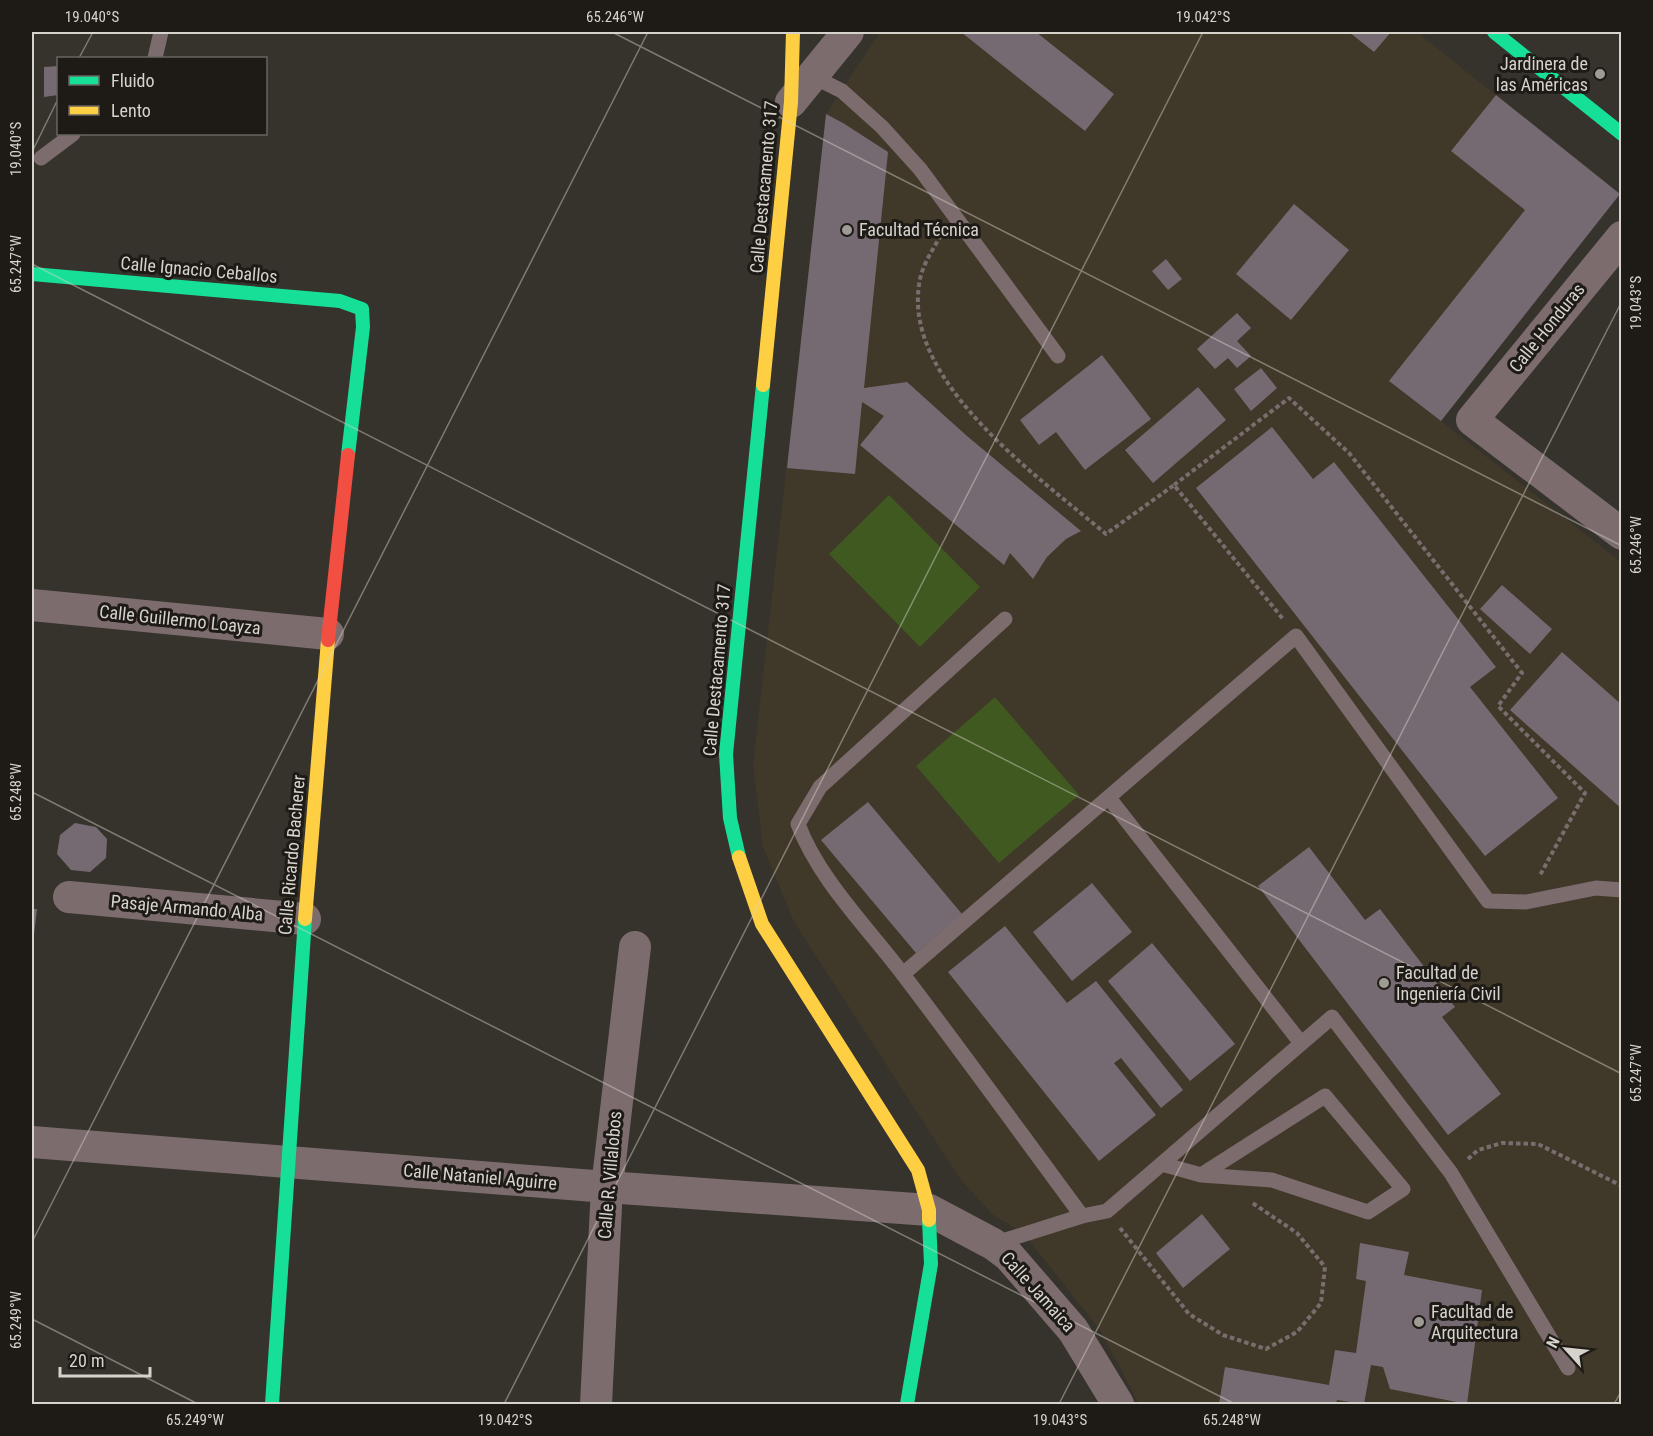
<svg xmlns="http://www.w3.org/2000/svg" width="1653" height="1436" font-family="'Roboto Condensed',sans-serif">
<rect width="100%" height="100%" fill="#36322c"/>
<path fill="#403829" d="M880 32H1417L1620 194 1441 421 1621 562V1404H1139L1100 1330 1024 1234 992 1214 960 1179 794 922 763 847 753 765 826 114Z"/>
<g fill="#3f5921">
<path d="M889 495 980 587 920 647 829 554Z"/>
<path d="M995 697 1079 795 999 863 916 766Z"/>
</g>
<g fill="#766a72">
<path d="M961 32H1036L1114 94 1085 131Z"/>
<path d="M1349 32H1391L1374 52Z"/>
<path d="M58 66V95L44 97V67Z"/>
<path d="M1496 95 1620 194 1441 421 1389 381 1525 210 1451 151Z"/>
<path d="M826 114 843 123 888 152 864 388 907 382 967 436 1081 531 1066 539 1047 557 1033 579 1010 553 1004 565 860 445 884 416 862 402 855 474 787 468Z"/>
<path d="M1294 204 1349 250 1291 320 1236 274Z"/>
<path d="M1166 259 1182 279 1168 290 1152 271Z"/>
<path d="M1237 313 1251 328 1237 341 1251 356 1237 368 1228 358 1215 369 1197 349Z"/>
<path d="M1102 355 1151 419 1085 470 1056 432 1039 445 1020 420Z"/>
<path d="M1261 368 1277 388 1251 411 1234 389Z"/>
<path d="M1198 387 1226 420 1153 483 1125 450Z"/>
<path d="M1272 427 1313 479 1334 462 1496 667 1470 687 1558 798 1485 856 1196 488Z"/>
<path d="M1502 585 1552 629 1530 654 1480 609Z"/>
<path d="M1562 652 1622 705V809L1510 710Z"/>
<path d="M868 802 962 914 916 953 821 840Z"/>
<path d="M75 823 96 827 107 839 106 858 90 872 71 870 57 854 60 835Z"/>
<path d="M1309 847 1365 920 1380 909 1455 1007 1442 1017 1501 1094 1448 1135 1258 886Z"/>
<path d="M1092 883 1132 932 1072 981 1033 932Z"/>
<path d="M32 909H37L33 943H32Z"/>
<path d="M1005 926 1067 1003 1096 981 1183 1090 1161 1108 1121 1058 1114 1063 1156 1115 1099 1161 948 972Z"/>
<path d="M1152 943 1235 1044 1190 1081 1108 981Z"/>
<path d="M1202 1214 1230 1249 1183 1288 1156 1253Z"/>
<path d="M1360 1243 1409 1252 1404 1275 1482 1290 1467 1404 1390 1389 1383 1367 1371 1365 1364 1404 1337 1400 1336 1404H1219L1225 1367 1329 1385 1335 1350 1356 1353 1366 1281 1356 1279Z"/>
</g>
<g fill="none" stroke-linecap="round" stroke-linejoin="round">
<g stroke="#786e6d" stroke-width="4" stroke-dasharray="4.5 3" stroke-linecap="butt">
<path d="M941 235C932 251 921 267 919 285 904 383 1040 478 1106 534L1174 485 1283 619"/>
<path d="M1174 485 1289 398 1349 453 1522 673 1498 706 1585 793 1539 877"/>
<path d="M1468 1159 1478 1150 1502 1143 1538 1144 1622 1186"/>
<path d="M1120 1228 1189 1314 1223 1335 1266 1349 1297 1332 1321 1303 1325 1267 1297 1233 1251 1202"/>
</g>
<g stroke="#7c6c6d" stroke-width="15">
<path d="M155 58 161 32"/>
<path d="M812 76 842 91 882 127 920 169 1058 356"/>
<path d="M41 158 73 134"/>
<path d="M1005 619 820 787 798 824C818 878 867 927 902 973 963 1053 1022 1135 1082 1216"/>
<path d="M1109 798 1301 1043"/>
<path d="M903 974 1296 636 1488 901 1526 902 1596 888 1622 890"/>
<path d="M1162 1164 1201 1175 1272 1180 1368 1212 1403 1189 1325 1096 1201 1175"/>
<path d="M993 1244 1082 1216 1107 1211 1332 1017 1451 1173 1568 1368"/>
</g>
<g stroke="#7c6c6d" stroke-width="32">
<path d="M791 102 848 32"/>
<path d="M1622 237 1472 420 1622 534"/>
<path d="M32 605 328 634"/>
<path d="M69 897 305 919"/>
<path d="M32 1142 607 1187 929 1210 993 1244 1009 1256 1073 1330 1118 1404"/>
<path d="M596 1404 607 1187 635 947"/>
</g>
<g stroke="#16e098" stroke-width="14">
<path d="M1494 32 1622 134"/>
<path d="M32 274 340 301 362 309 363 327 348 455"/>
<path d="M739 857 730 818 726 754 763 385"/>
<path d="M272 1404 305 919"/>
<path d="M907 1404 931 1264 929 1220"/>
</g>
<g stroke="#ffcf43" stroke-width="14">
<path d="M763 385 791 102 793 32"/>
<path d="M739 857 762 924 918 1170 929 1210V1220"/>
<path d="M305 919 328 640"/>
</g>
<path stroke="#f24e42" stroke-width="14" d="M328 640 348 455"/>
</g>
<path fill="none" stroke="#d6d2cc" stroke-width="1.5" stroke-opacity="0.45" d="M612 32 1622 546M79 58 93 32M32 152 58 99M32 264 1622 1074M32 792 1235 1404M32 1242 648 32M32 1319 198 1404M504 1404 1203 32M1059 1404 1622 301M1614 1404 1622 1390"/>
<g fill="#9e9a94" stroke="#1e1b17" stroke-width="2">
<circle cx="1600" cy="74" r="6"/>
<circle cx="847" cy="230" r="6"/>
<circle cx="1384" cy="983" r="6"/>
<circle cx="1419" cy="1322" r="6"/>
</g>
<g text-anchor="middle" stroke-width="6" stroke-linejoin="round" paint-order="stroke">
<g font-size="18" fill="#d6d2cc" stroke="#1e1b17" text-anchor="start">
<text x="1588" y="70" text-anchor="end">Jardinera de<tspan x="1588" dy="21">las Américas</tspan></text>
<text x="859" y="236">Facultad Técnica</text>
<text x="1396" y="979">Facultad de<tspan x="1396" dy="21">Ingeniería Civil</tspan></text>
<text x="1431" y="1318">Facultad de<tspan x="1431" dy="21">Arquitectura</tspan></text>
</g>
<g font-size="18" fill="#d6d2cc" stroke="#1e1b17">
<text transform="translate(764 187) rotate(-85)" y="6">Calle Destacamento 317</text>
<text transform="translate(199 270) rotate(5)" y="6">Calle Ignacio Ceballos</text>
<text transform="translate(1547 328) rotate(-51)" y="6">Calle Honduras</text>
<text transform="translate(180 620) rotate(6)" y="6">Calle Guillermo Loayza</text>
<text transform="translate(717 670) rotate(-85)" y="6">Calle Destacamento 317</text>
<text transform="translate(292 855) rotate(-85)" y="6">Calle Ricardo Bacherer</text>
<text transform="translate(187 908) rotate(5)" y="6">Pasaje Armando Alba</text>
<text transform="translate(610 1175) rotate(-85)" y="6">Calle R. Villalobos</text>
<text transform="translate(480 1177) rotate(5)" y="6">Calle Nataniel Aguirre</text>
<text transform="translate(1038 1292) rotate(48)" y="6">Calle Jamaica</text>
</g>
</g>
<rect width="1653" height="1436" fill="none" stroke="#1e1b17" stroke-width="66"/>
<rect x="57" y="57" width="210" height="78" fill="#1e1b17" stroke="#68645f" stroke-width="1.5"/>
<rect x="69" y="76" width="30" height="9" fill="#16e098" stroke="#68645f" stroke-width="1.5"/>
<text x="111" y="87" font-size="18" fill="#d6d2cc">Fluido</text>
<rect x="69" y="106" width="30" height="9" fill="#ffcf43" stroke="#68645f" stroke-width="1.5"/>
<text x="111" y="117" font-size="18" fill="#d6d2cc">Lento</text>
<g transform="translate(1566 1349) rotate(297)" stroke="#1e1b17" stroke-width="4.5" paint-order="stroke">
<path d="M0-4.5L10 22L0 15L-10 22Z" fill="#d6d2cc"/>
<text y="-9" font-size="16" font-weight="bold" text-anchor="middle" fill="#d6d2cc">N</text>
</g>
<path d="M60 1367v9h90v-9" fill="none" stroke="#d6d2cc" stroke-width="3"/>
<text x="69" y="1367" font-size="18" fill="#d6d2cc" stroke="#1e1b17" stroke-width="4.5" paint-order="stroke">20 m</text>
<rect x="33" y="33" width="1587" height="1370" fill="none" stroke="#d6d2cc" stroke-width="2"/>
<g font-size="15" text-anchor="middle" fill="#d6d2cc">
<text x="92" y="22">19.040°S</text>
<text x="615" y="22">65.246°W</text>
<text x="1203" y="22">19.042°S</text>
<text transform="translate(16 149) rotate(-90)" y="5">19.040°S</text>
<text transform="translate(16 264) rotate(-90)" y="5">65.247°W</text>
<text transform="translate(1636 303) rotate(-90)" y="5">19.043°S</text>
<text transform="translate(1636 545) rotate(-90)" y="5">65.246°W</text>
<text transform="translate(16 792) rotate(-90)" y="5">65.248°W</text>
<text transform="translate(1636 1073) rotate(-90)" y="5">65.247°W</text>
<text transform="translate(16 1320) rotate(-90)" y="5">65.249°W</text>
<text x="195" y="1425">65.249°W</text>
<text x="505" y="1425">19.042°S</text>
<text x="1060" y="1425">19.043°S</text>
<text x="1232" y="1425">65.248°W</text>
</g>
</svg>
